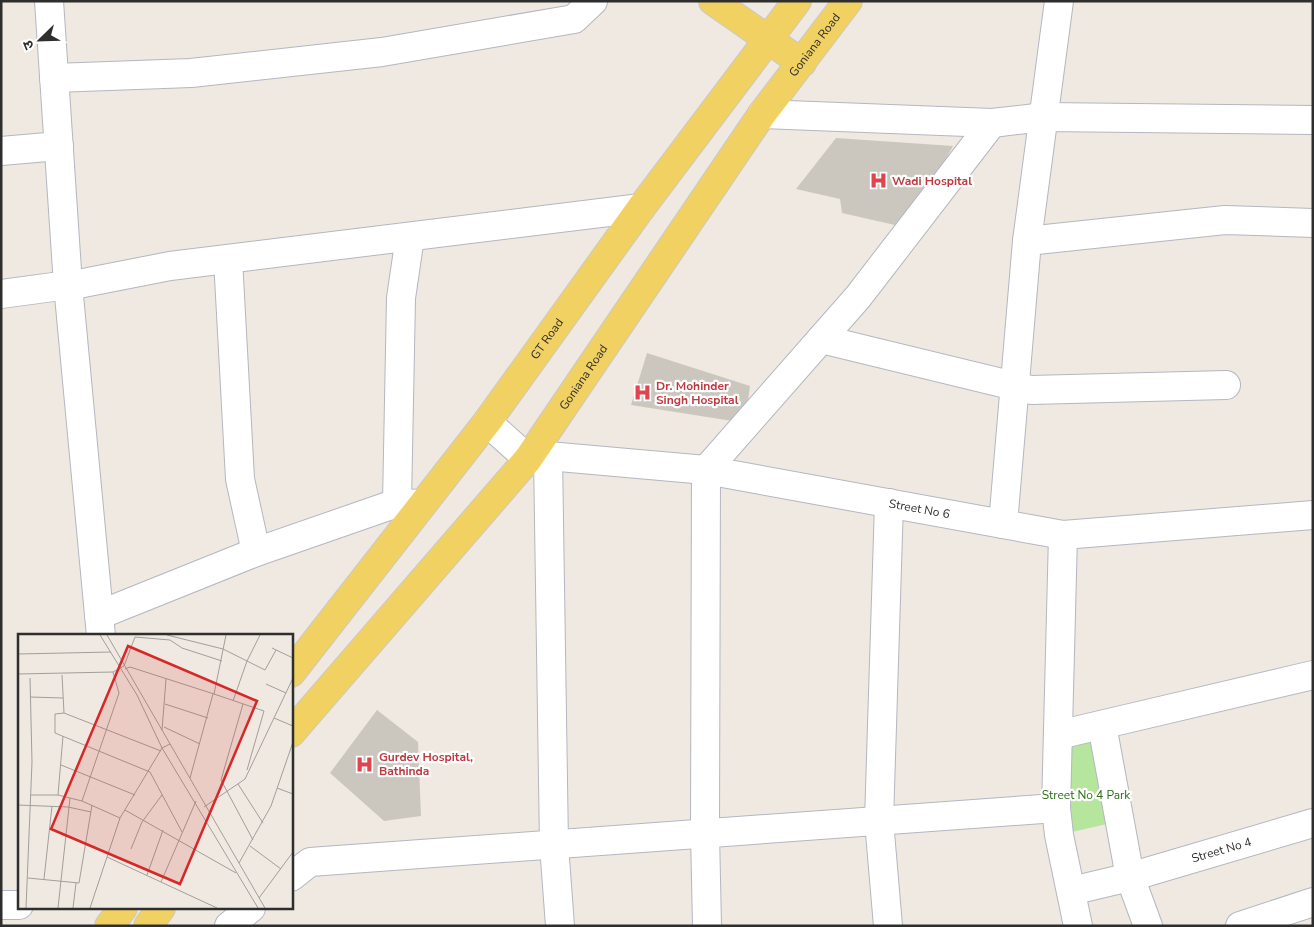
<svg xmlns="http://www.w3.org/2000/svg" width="1314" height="927" font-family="'Nunito Sans','Noto Sans Devanagari',sans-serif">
<rect width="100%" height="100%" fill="#efe9e1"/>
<path fill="#b6e59e" d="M1102 725 1120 821 1059 835 1058 735Z"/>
<g fill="#cbc7bf">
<path d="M836 138 953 146 908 228 842 213 840 199 796 189Z"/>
<path d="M647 353 750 386 745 423 631 405Z"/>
<path d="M377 710 418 742 421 816 384 821 330 773Z"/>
</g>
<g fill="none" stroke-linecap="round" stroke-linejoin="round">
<defs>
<g id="minor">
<path d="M49 1 68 285"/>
<path d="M54 78 191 73 382 52 574 19 593 1"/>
<path d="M762 114 992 123 1044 117 1313 120"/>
<path d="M1 151 59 146"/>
<path d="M1027 241 1225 220 1313 223"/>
<path d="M228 259 240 479 256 552"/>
<path d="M68 286 170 266 641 208"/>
<path d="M1 294 68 285 101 636"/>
<path d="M821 339 1031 390 1226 385"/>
<path id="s1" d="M487 422 528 459 548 456 706 470 1063 535 1313 515"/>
<path d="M548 456 554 845 560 926"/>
<path d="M397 503 401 298 410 237"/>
<path d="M1003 524 1027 241 1059 1"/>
<path d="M99 615 256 552 397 503 422 504"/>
<path d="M1102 725 1130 877 1148 926"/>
<path d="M1058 735 1313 675"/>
<path d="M1056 808 1059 835 1078 926"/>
<path d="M291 877 310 862 1056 808 1063 535"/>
<path id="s2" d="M1071 891 1130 877 1313 823"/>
<path d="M1 905H19"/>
<path d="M229 926 251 908"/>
<path d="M707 926 705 833 706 470 858 297 992 123"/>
<path d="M888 926 879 821 889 503"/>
<path d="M1240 926 1313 902"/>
</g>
<g id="major">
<path d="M713 1 802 63"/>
<path id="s3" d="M291 673 487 422 641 208 797 1"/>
<path id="s4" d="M291 733 528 459 762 114 848 1"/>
<path d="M109 926 123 908"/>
<path d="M148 926 161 908"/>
</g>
</defs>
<use href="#minor" stroke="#b4b7c1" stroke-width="30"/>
<use href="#major" stroke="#c9c9c9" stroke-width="30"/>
<use href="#minor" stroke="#fff" stroke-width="28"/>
<use href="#major" stroke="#f2d163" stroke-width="28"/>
</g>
<defs>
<symbol id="hospital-bare" viewBox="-9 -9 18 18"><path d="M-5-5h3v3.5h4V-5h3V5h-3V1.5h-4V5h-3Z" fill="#e0444e" stroke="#fff" stroke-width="2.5" paint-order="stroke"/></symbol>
</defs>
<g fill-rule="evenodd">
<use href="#hospital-bare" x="866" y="168" width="25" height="25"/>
<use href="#hospital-bare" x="630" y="380" width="25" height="25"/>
<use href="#hospital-bare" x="352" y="752" width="25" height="25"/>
</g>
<g text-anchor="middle" stroke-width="4.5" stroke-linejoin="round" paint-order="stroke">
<g font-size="12" fill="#2e2e2e" stroke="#fff">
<text dy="4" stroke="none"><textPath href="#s4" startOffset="866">Goniana Road</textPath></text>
<text dy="4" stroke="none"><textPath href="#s3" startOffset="421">GT Road</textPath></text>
<text dy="4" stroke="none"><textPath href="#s4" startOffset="461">Goniana Road</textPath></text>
<text dy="4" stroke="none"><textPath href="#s1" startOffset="451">Street No 6</textPath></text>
<text dy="4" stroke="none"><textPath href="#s2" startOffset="156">Street No 4</textPath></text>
</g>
<g font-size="12" font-weight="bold" fill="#be3a42" stroke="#fff" text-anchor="start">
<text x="892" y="185">Wadi Hospital</text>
<text x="656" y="390">Dr. Mohinder<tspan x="656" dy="14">Singh Hospital</tspan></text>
<text x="379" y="761">Gurdev Hospital,<tspan x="379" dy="14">Bathinda</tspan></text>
</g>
<g font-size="12" fill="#2c6e1b" stroke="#fff">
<text x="1086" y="799">Street No 4 Park</text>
</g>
</g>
<g transform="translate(18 634)">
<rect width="275" height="275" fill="#efe9e1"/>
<path fill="none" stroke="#a29e99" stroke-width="1" d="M82 1 119 61 144 114 240 274M89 1 247 274M149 1 205 15 247 36 258 16M254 14 275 24M0 20 93 18M107 35 112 33 196 60 208 1M95 38 101 59 64 167 102 184M0 40 95 38 106 32 117 3 152 6 164 14 204 27M44 41 46 79M248 50 268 59M196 60 246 77 229 136M12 63 45 64M215 67 229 27 242 1M147 70 190 84M225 70 203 146 235 206M256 84 275 92M146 93 182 110M144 96 148 45M143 117 46 79 37 80V99L132 138 164 198M43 131 117 161M172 144 195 60M220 150 245 189M259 154 275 160M13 161H40L45 102M40 161 64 167M0 171 50 173 73 178M186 173 227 145 275 44M107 176 218 239M232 212 263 235M113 215 124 188 144 161M89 223 199 274M221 229 253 172 275 108M129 241 145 196M10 244 61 249 74 171M26 245 34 172M143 248 178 167M241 264 275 218M8 274 14 128 12 44M40 274 52 164M55 274 58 249M72 274 102 184 144 114 152 110"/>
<path fill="#d62828" fill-opacity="0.15" stroke="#d62828" stroke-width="2.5" d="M110 12 239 67 162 250 33 195Z"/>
<rect width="275" height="275" fill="none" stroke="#2e2e2e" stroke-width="2.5"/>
</g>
<rect width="1314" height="927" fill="none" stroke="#2e2e2e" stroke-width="5"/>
<g transform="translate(40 40) rotate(247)" stroke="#ffffff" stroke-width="4" paint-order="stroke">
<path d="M0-4L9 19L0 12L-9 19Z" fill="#2e2e2e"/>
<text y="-8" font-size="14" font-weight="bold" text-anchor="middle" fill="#2e2e2e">उ</text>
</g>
</svg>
